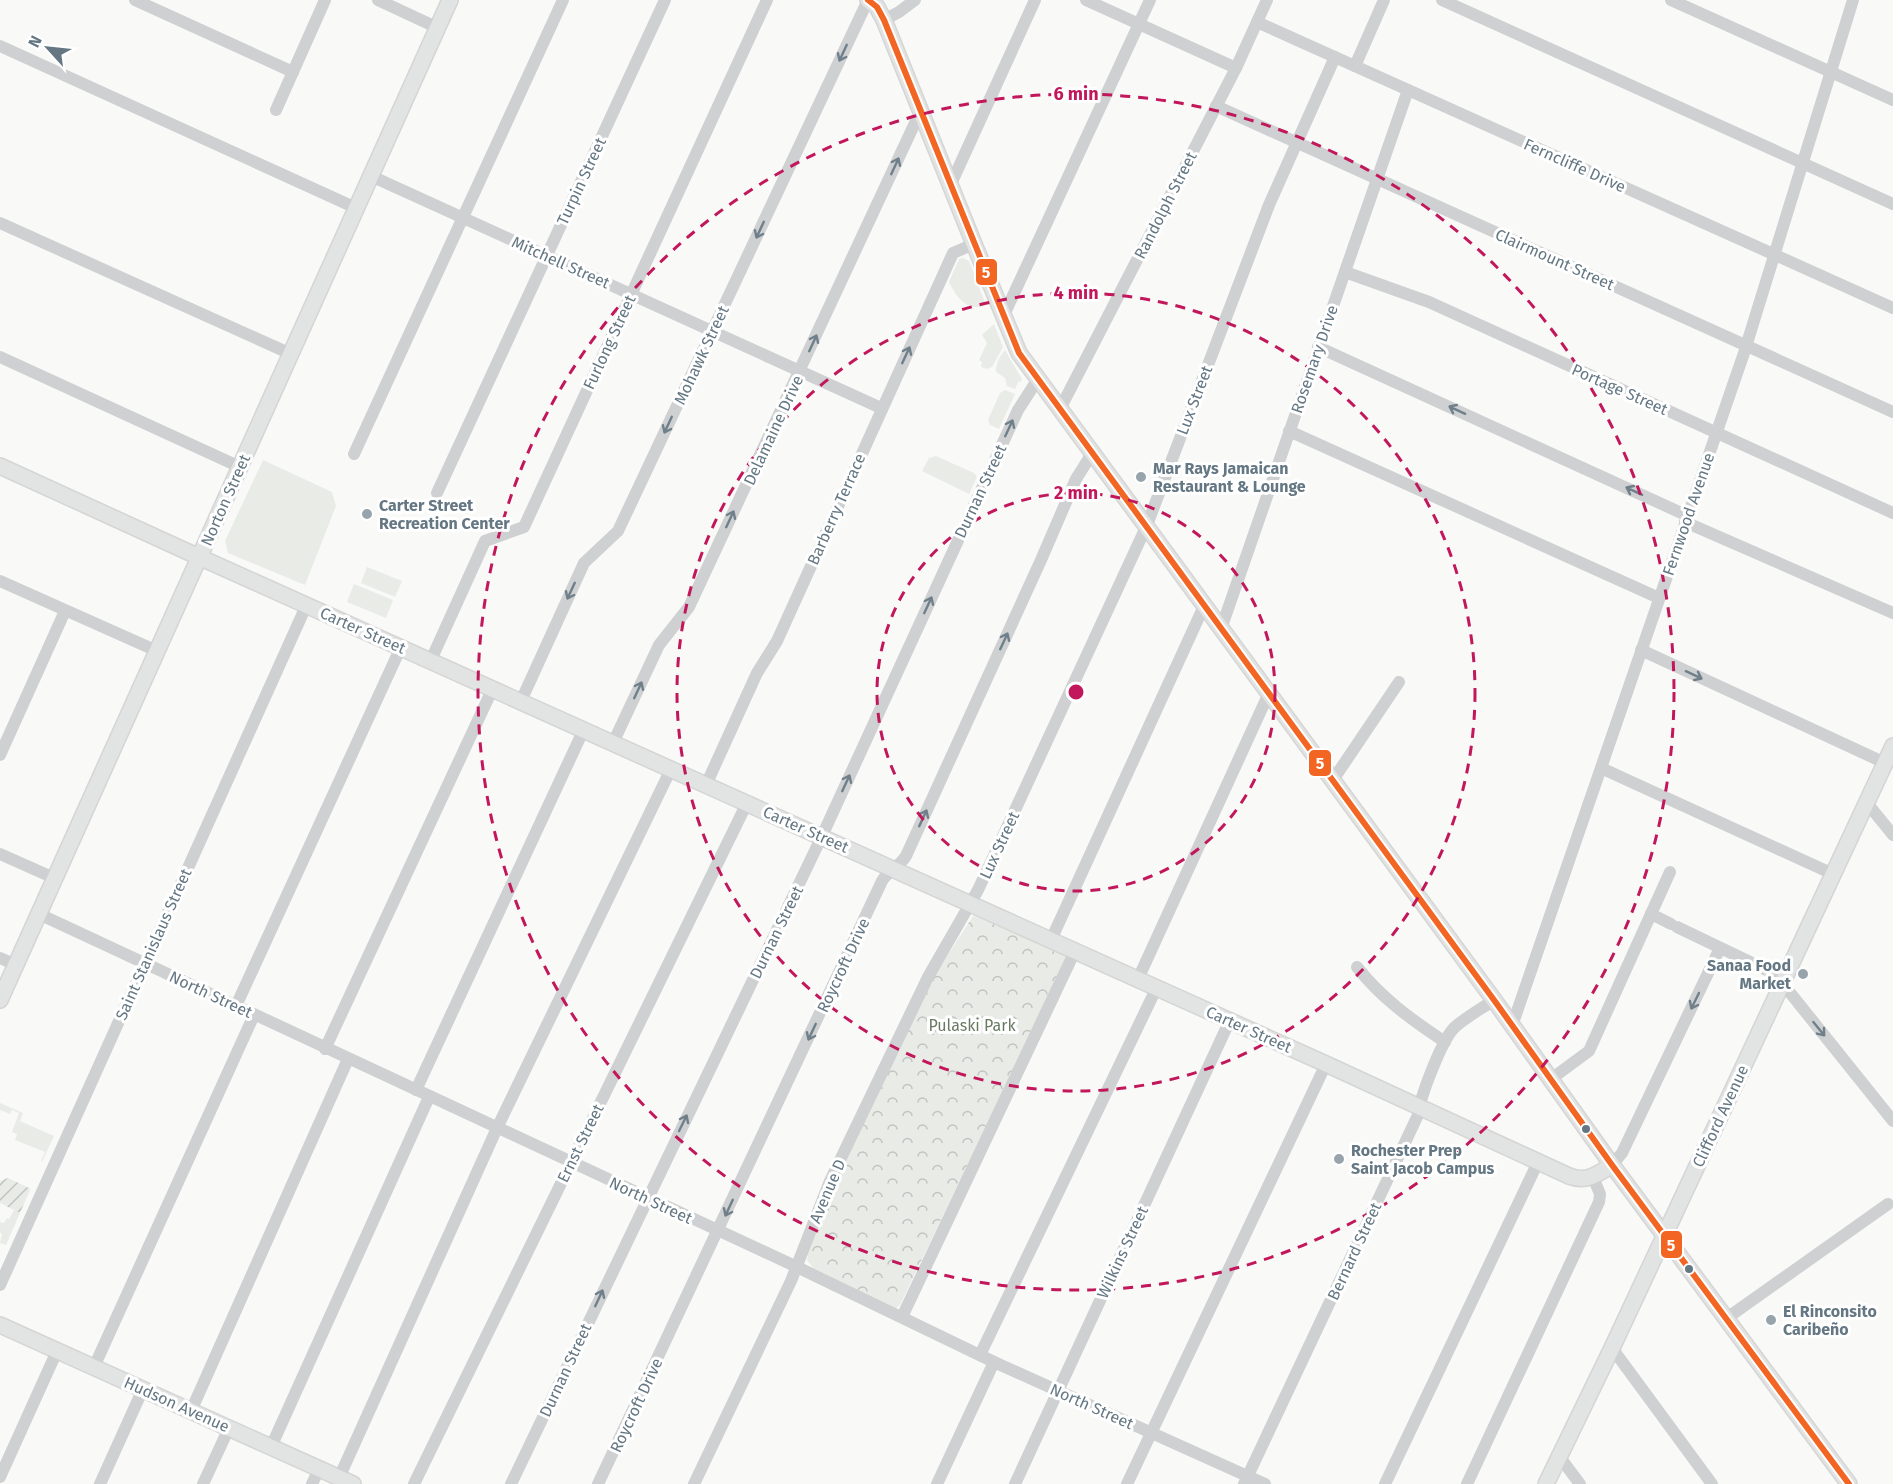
<svg xmlns="http://www.w3.org/2000/svg" width="1893" height="1484" font-family="'Fira Sans',sans-serif">
<defs>
<pattern id="forest-crowns" width="20" height="18" patternUnits="userSpaceOnUse" patternTransform="scale(1.5)"><rect width="20" height="18" fill="#e9ece6"/><path d="M2 6a3 3 0 1 1 6 0M12 15a3 3 0 1 1 6 0" fill="none" stroke="#c0c4c0"/></pattern>
<pattern id="garden-furrows" width="10" height="10" patternUnits="userSpaceOnUse" patternTransform="scale(1.5)"><rect width="10" height="10" fill="#e9ece6"/><path d="M-1 1l2-2M0 10L10 0M9 11l2-2" fill="none" stroke="#c0c4c0"/></pattern>
</defs>
<rect width="100%" height="100%" fill="#f9f9f8"/>
<g fill="#e9ece6">
<path d="M963 258 969 261 986 305C968 313 956 297 949 282L959 259Z"/>
<path d="M994 324 1003 347 992 367 987 369 981 367 982 362 979 360 987 343 982 335Z"/>
<path d="M1005 350 1022 379 1021 382 1019 381 1015 389 1007 386 1005 378 996 372C995 366 1000 355 1005 350Z"/>
<path d="M1005 390 1015 394 999 429 990 425 988 420 1000 393Z"/>
<path d="M936 456 974 473 977 477 969 494 922 471 929 458Z"/>
<path d="M263 460 332 492 336 506 305 585 228 553 225 541Z"/>
<path d="M367 567 402 581 395 597 361 583Z"/>
<path d="M354 584 393 600 386 618 347 602Z"/>
<path d="M0 1103 23 1113 20 1121 54 1136 42 1162 41 1161 45 1152 15 1140 17 1134 12 1132 19 1113 12 1110 10 1114 0 1110Z"/>
<path d="M14 1210 20 1213 6 1245 0 1243 2 1234 0 1233V1222L4 1223 7 1218 9 1219Z"/>
</g>
<path fill="url(#forest-crowns)" d="M973 916 987 919 1065 953 1067 957 900 1305 896 1308 813 1268 807 1260 809 1249 836 1182 928 986Z"/>
<path fill="url(#garden-furrows)" d="M8 1178 29 1188 30 1190 20 1213 0 1203V1181Z"/>
<g fill="none" stroke-linecap="round" stroke-linejoin="round">
<defs>
<g id="major">
<path d="M868 0 877 7 884 20 974 244 1019 353 1494 1000 1612 1165 1849 1484"/>
<path d="M0 466 199 557 1326 1064 1569 1176C1587 1183 1598 1174 1612 1165"/>
<path d="M0 1000 450 0"/>
<path d="M0 1325 353 1484"/>
<path d="M1546 1484 1612 1348 1893 746"/>
</g>
</defs>
<use href="#major" stroke="#d5d5d6" stroke-width="18"/>
<g stroke="#cfd0d1" stroke-width="12">
<path d="M135 0 293 72"/>
<path d="M378 0 438 28"/>
<path d="M1086 0 1236 68"/>
<path d="M1442 0 1893 204"/>
<path d="M1671 0 1893 100"/>
<path d="M884 20 899 12 915 0"/>
<path d="M1257 22 1893 308"/>
<path d="M0 46 356 208"/>
<path d="M1355 66 1384 0"/>
<path d="M1216 106 1893 412"/>
<path d="M276 110 325 0"/>
<path d="M371 176 881 408"/>
<path d="M951 184 1035 0"/>
<path d="M0 223 291 354"/>
<path d="M1345 272 1429 302 1893 513"/>
<path d="M1004 315 1150 0"/>
<path d="M1318 347 1688 516"/>
<path d="M0 357 240 467"/>
<path d="M1060 409 1236 68 1267 0"/>
<path d="M1289 431 1659 598"/>
<path d="M354 454 563 0"/>
<path d="M437 493 665 0"/>
<path d="M1685 522 1893 613"/>
<path d="M0 581 157 651"/>
<path d="M1221 629 1408 90"/>
<path d="M1641 650 1885 763"/>
<path d="M431 660 485 541 524 527 767 0"/>
<path d="M521 701 584 563 618 531 868 0"/>
<path d="M613 743 659 645 689 607 921 110"/>
<path d="M0 755 65 611"/>
<path d="M1601 768 1833 874"/>
<path d="M1333 780 1399 682"/>
<path d="M706 785 757 673 777 641 953 253 974 244"/>
<path d="M1867 803 1893 835"/>
<path d="M0 854 54 878"/>
<path d="M39 914 797 1267 994 1362 1265 1484"/>
<path d="M1651 914 1671 924"/>
<path d="M1677 927 1775 974 1893 1121"/>
<path d="M1051 940 1204 606"/>
<path d="M0 958 16 965"/>
<path d="M1357 967C1381 998 1412 1020 1445 1042"/>
<path d="M1138 979 1269 693"/>
<path d="M236 1006 401 647"/>
<path d="M1512 1026 1744 353 1853 0"/>
<path d="M325 1049 493 688"/>
<path d="M1551 1079 1589 1051 1670 872"/>
<path d="M416 1090 584 729"/>
<path d="M1612 1165 1622 1153 1720 948"/>
<path d="M0 1285 307 604"/>
<path d="M902 1317 1075 951"/>
<path d="M1727 1318 1888 1204"/>
<path d="M1612 1348 1712 1484"/>
<path d="M980 1355 1157 987"/>
<path d="M94 1367 254 1015"/>
<path d="M191 1411 348 1059"/>
<path d="M271 1447 429 1097"/>
<path d="M1559 1456 1580 1484"/>
<path d="M0 1477 57 1351"/>
<path d="M339 1478 497 1128 671 769"/>
<path d="M100 1484 143 1389"/>
<path d="M203 1484 229 1428"/>
<path d="M312 1484 319 1469"/>
<path d="M414 1484 747 803"/>
<path d="M511 1484 822 836 1018 410 1038 379"/>
<path d="M598 1484 882 881C888 871 899 867 906 856L1041 560 1076 479 1093 452"/>
<path d="M694 1484 791 1281 830 1181 928 977 978 890 1147 525 1269 205 1335 57"/>
<path d="M937 1484 994 1362"/>
<path d="M1015 1484 1230 1020"/>
<path d="M1127 1484 1326 1064"/>
<path d="M1244 1484 1418 1115C1420 1097 1442 1039 1455 1027 1466 1017 1481 1009 1494 1000"/>
<path d="M1385 1484 1538 1162"/>
<path d="M1467 1484 1599 1202 1600 1194 1593 1177"/>
</g>
<use href="#major" stroke="#e2e3e3" stroke-width="15"/>
<defs>
<path id="bus-1" d="M868 0 877 7 884 20 1019 353 1494 1000 1612 1165 1849 1484"/>
</defs>
<use href="#bus-1" stroke="#fff" stroke-width="10"/>
<use href="#bus-1" stroke="#f26522" stroke-width="6"/>
</g>
<defs><path id="oneway-shaft" d="M-6 0H5M1.5-3L5.5 0L1.5 3" fill="none" stroke-width="1.6" stroke-linecap="round" stroke-linejoin="round" transform="scale(1.5)"/></defs>
<g stroke="#6f808b">
<use href="#oneway-shaft" transform="translate(843 53) rotate(115)"/>
<use href="#oneway-shaft" transform="translate(895 166) rotate(-65)"/>
<use href="#oneway-shaft" transform="translate(760 230) rotate(115)"/>
<use href="#oneway-shaft" transform="translate(813 343) rotate(-65)"/>
<use href="#oneway-shaft" transform="translate(906 355) rotate(-65)"/>
<use href="#oneway-shaft" transform="translate(1457 410) rotate(-155)"/>
<use href="#oneway-shaft" transform="translate(668 425) rotate(115)"/>
<use href="#oneway-shaft" transform="translate(1009 428) rotate(-65)"/>
<use href="#oneway-shaft" transform="translate(1634 491) rotate(-155)"/>
<use href="#oneway-shaft" transform="translate(730 519) rotate(-65)"/>
<use href="#oneway-shaft" transform="translate(571 591) rotate(115)"/>
<use href="#oneway-shaft" transform="translate(928 605) rotate(-65)"/>
<use href="#oneway-shaft" transform="translate(1004 641) rotate(-65)"/>
<use href="#oneway-shaft" transform="translate(1694 675) rotate(25)"/>
<use href="#oneway-shaft" transform="translate(638 690) rotate(-65)"/>
<use href="#oneway-shaft" transform="translate(846 783) rotate(-65)"/>
<use href="#oneway-shaft" transform="translate(923 818) rotate(-65)"/>
<use href="#oneway-shaft" transform="translate(1695 1001) rotate(116)"/>
<use href="#oneway-shaft" transform="translate(1819 1029) rotate(51)"/>
<use href="#oneway-shaft" transform="translate(812 1032) rotate(115)"/>
<use href="#oneway-shaft" transform="translate(683 1123) rotate(-64)"/>
<use href="#oneway-shaft" transform="translate(729 1208) rotate(115)"/>
<use href="#oneway-shaft" transform="translate(599 1298) rotate(-65)"/>
</g>
<g fill="none" stroke="#c2185b" stroke-width="3" stroke-dasharray="10 8">
<circle cx="1076" cy="692" r="199"/>
<circle cx="1076" cy="692" r="399"/>
<circle cx="1076" cy="692" r="598"/>
</g>
<g fill="#98a4ac" stroke="#fff" stroke-width="2">
<circle cx="1141" cy="477" r="6"/>
<circle cx="367" cy="514" r="6"/>
<circle cx="1803" cy="974" r="6"/>
<circle cx="1339" cy="1159" r="6"/>
<circle cx="1771" cy="1320" r="6"/>
</g>
<g fill="#647783" stroke="#fff" stroke-width="2">
<circle cx="1586" cy="1129" r="5"/>
<circle cx="1689" cy="1269" r="5"/>
</g>
<g text-anchor="middle" stroke-width="6" stroke-linejoin="round" paint-order="stroke">
<g font-size="16" fill="#647783" stroke="#fff">
<text transform="translate(1575 165) rotate(24)" y="6">Ferncliffe Drive</text>
<text transform="translate(581 181) rotate(-65)" y="6">Turpin Street</text>
<text transform="translate(1165 205) rotate(-63)" y="6">Randolph Street</text>
<text transform="translate(1555 259) rotate(24)" y="6">Clairmount Street</text>
<text transform="translate(561 262) rotate(24)" y="6">Mitchell Street</text>
<text transform="translate(609 342) rotate(-65)" y="6">Furlong Street</text>
<text transform="translate(701 355) rotate(-65)" y="6">Mohawk Street</text>
<text transform="translate(1314 359) rotate(-71)" y="6">Rosemary Drive</text>
<text transform="translate(1620 389) rotate(24)" y="6">Portage Street</text>
<text transform="translate(1194 400) rotate(-69)" y="6">Lux Street</text>
<text transform="translate(773 430) rotate(-65)" y="6">Delamaine Drive</text>
<text transform="translate(980 491) rotate(-65)" y="6">Durnan Street</text>
<text transform="translate(225 500) rotate(-66)" y="6">Norton Street</text>
<text transform="translate(836 509) rotate(-66)" y="6">Barberry Terrace</text>
<text transform="translate(1688 514) rotate(-71)" y="6">Fernwood Avenue</text>
<text transform="translate(363 630) rotate(24)" y="6">Carter Street</text>
<text transform="translate(806 829) rotate(24)" y="6">Carter Street</text>
<text transform="translate(999 845) rotate(-65)" y="6">Lux Street</text>
<text transform="translate(776 932) rotate(-64)" y="6">Durnan Street</text>
<text transform="translate(153 944) rotate(-66)" y="6">Saint Stanislaus Street</text>
<text transform="translate(843 965) rotate(-65)" y="6">Roycroft Drive</text>
<text transform="translate(211 994) rotate(25)" y="6">North Street</text>
<text transform="translate(1249 1029) rotate(24)" y="6">Carter Street</text>
<text transform="translate(1720 1116) rotate(-65)" y="6">Clifford Avenue</text>
<text transform="translate(580 1143) rotate(-64)" y="6">Ernst Street</text>
<text transform="translate(827 1191) rotate(-67)" y="6">Avenue D</text>
<text transform="translate(651 1200) rotate(25)" y="6">North Street</text>
<text transform="translate(1354 1251) rotate(-65)" y="6">Bernard Street</text>
<text transform="translate(1122 1252) rotate(-65)" y="6">Wilkins Street</text>
<text transform="translate(565 1370) rotate(-65)" y="6">Durnan Street</text>
<text transform="translate(177 1404) rotate(24)" y="6">Hudson Avenue</text>
<text transform="translate(636 1405) rotate(-65)" y="6">Roycroft Drive</text>
<text transform="translate(1092 1406) rotate(24)" y="6">North Street</text>
</g>
<g font-size="16" font-weight="bold" fill="#647783" stroke="#fff" text-anchor="start">
<text x="1153" y="474">Mar Rays Jamaican<tspan x="1153" dy="18">Restaurant &amp; Lounge</tspan></text>
<text x="379" y="511">Carter Street<tspan x="379" dy="18">Recreation Center</tspan></text>
<text x="1791" y="971" text-anchor="end">Sanaa Food<tspan x="1791" dy="18">Market</tspan></text>
<text x="1351" y="1156">Rochester Prep<tspan x="1351" dy="18">Saint Jacob Campus</tspan></text>
<text x="1783" y="1317">El Rinconsito<tspan x="1783" dy="18">Caribeño</tspan></text>
</g>
<g font-size="16" fill="#697a63" stroke="#fff">
<text x="972" y="1031">Pulaski Park</text>
</g>
</g>
<circle cx="1076" cy="692" r="9" fill="#c2185b" stroke="#fff" stroke-width="3"/>
<g font-size="18" text-anchor="middle" font-weight="bold" fill="#c2185b" stroke="#fff" stroke-width="6" stroke-linejoin="round" paint-order="stroke">
<text x="1076" y="100">6 min</text>
<text x="1076" y="299">4 min</text>
<text x="1076" y="499">2 min</text>
</g>
<g stroke="#fff" stroke-width="2">
<rect x="975" y="258" width="23" height="28" rx="6" fill="#f26522"/>
<rect x="1308" y="749" width="24" height="28" rx="6" fill="#f26522"/>
<rect x="1660" y="1230" width="23" height="29" rx="6" fill="#f26522"/>
</g>
<g font-size="16" text-anchor="middle" font-weight="bold" fill="#fff">
<text x="986" y="278">5</text>
<text x="1320" y="769">5</text>
<text x="1671" y="1251">5</text>
</g>
<g transform="translate(48 48) rotate(297)" stroke="#ffffff" stroke-width="4.5" paint-order="stroke">
<path d="M0-4.5L10 22L0 15L-10 22Z" fill="#647783"/>
<text y="-9" font-size="16" font-weight="bold" text-anchor="middle" fill="#647783">N</text>
</g>
</svg>
